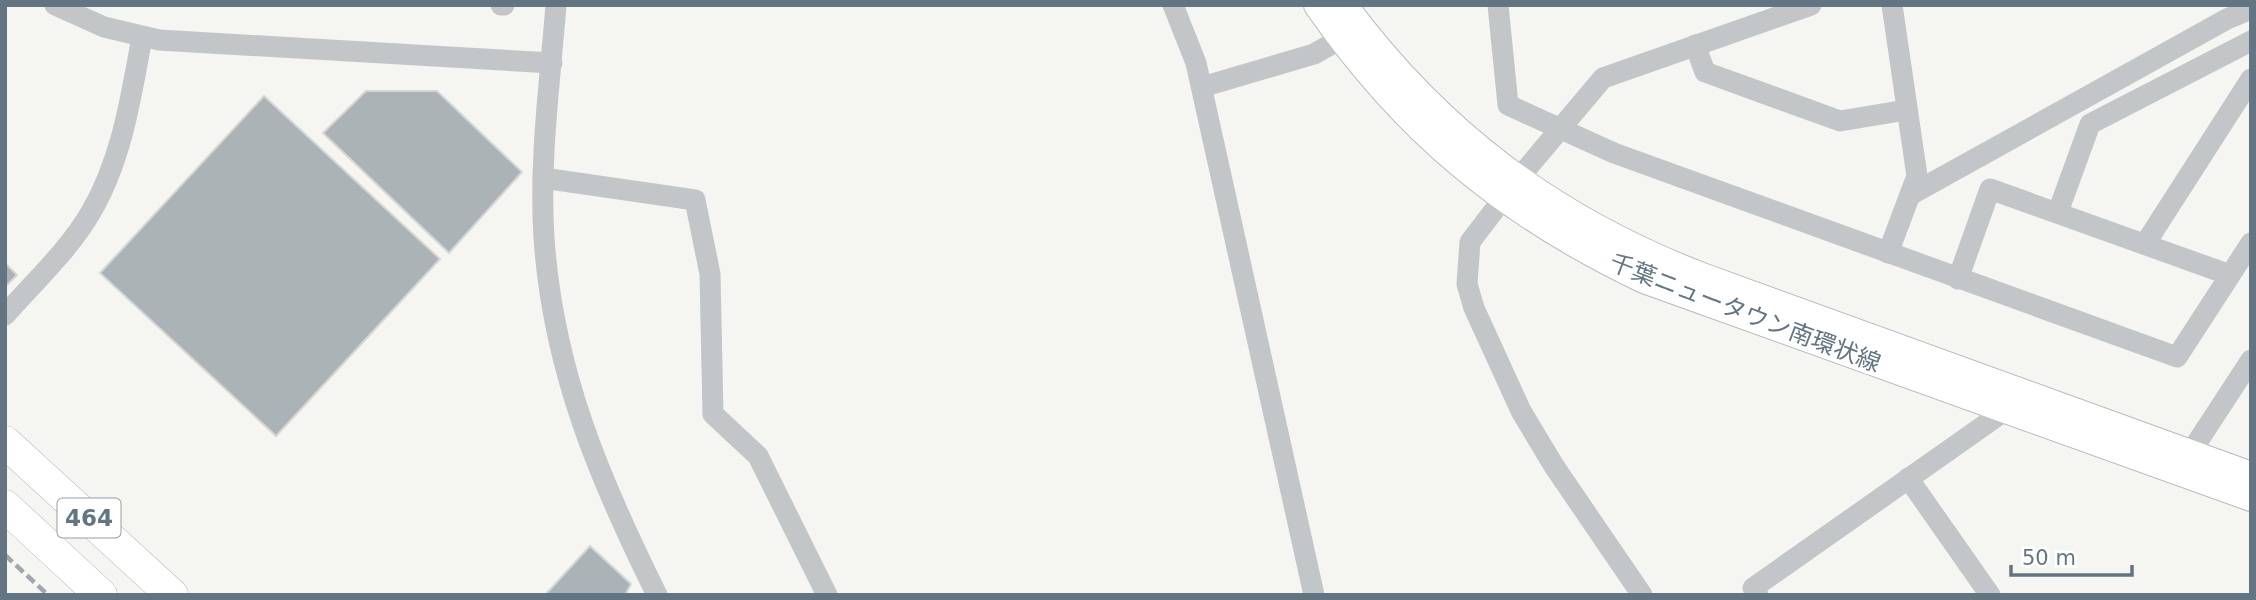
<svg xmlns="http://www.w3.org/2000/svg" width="2256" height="600" font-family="'DejaVu Sans','Noto Sans JP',sans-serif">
<rect width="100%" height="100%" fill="#f5f5f1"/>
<g fill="#abb3b7" stroke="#d6d6d4" stroke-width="2">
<path d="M366 91H437L522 172 449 253 323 133Z"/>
<path d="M264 96 440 259 276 436 100 273Z"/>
<path d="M5 263 17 275 5 287Z"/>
<path d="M590 546 631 584 625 595H545Z"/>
</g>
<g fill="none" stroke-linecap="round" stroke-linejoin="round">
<defs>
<g id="major">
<path d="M1317 5C1405 132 1505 214 1644 280L2251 498"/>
<path d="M1344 5C1439 133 1554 219 1702 276L2251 475"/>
</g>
<g id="highway">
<path d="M5 442 172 595"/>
<path d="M5 506 101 595"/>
</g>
</defs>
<use href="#major" stroke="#b5b9bd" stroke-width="28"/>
<use href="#highway" stroke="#b5b8bb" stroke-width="33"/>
<g stroke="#c2c6c9" stroke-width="21">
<path d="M55 5 104 27 159 40 552 63"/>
<path d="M501 5H504"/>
<path d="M556 5C550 82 539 161 544 238 553 370 599 478 657 595"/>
<path d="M1173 5 1196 63 1314 595"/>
<path d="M1498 5 1508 105 1614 153 2177 357 2251 243"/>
<path d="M1695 45 1705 72 1840 121 1906 110"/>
<path d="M1202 87 1314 54 1353 32"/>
<path d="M543 178 695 200 710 274 713 414 758 456 827 595"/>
<path d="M1910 195 2227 19 2251 9"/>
<path d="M2058 212 2090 124 2251 41"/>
<path d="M2145 244 2251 79"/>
<path d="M1888 253 1917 176 1892 5"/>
<path d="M1958 279 1990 189 2230 275"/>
<path d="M5 315C34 282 69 250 91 212 122 159 131 97 142 37"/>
<path d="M2183 464 2251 360"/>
<path d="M1908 478 1990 595"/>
<path d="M1642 595 1554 466 1521 411 1474 308 1467 284 1470 242 1518 179 1603 78 1811 5"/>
<path d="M1758 595 1753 588 2006 410"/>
</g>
<use href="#major" stroke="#fff" stroke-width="26"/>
<use href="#highway" stroke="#fff" stroke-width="32"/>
<path stroke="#a0a7ac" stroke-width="4.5" stroke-dasharray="10 5" stroke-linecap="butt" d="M5 555 48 595"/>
</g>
<g text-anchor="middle" stroke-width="7" stroke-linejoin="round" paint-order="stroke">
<rect fill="#fff" stroke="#929ea8" stroke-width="2" x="57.5" y="498.5" width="63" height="39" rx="5"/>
<g font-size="23" font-weight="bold" fill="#637582">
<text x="89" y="526">464</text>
</g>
<g font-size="24" fill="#637582" stroke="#fff">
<text transform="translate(1745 313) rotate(21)" y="8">千葉ニュータウン南環状線</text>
</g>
</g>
<rect width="2256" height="600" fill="none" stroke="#637582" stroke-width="14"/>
<path d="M2011 565v10h121v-10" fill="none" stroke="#637582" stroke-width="3.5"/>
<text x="2022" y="565" font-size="21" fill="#637582" stroke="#ffffff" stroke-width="5" paint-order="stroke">50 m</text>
</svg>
